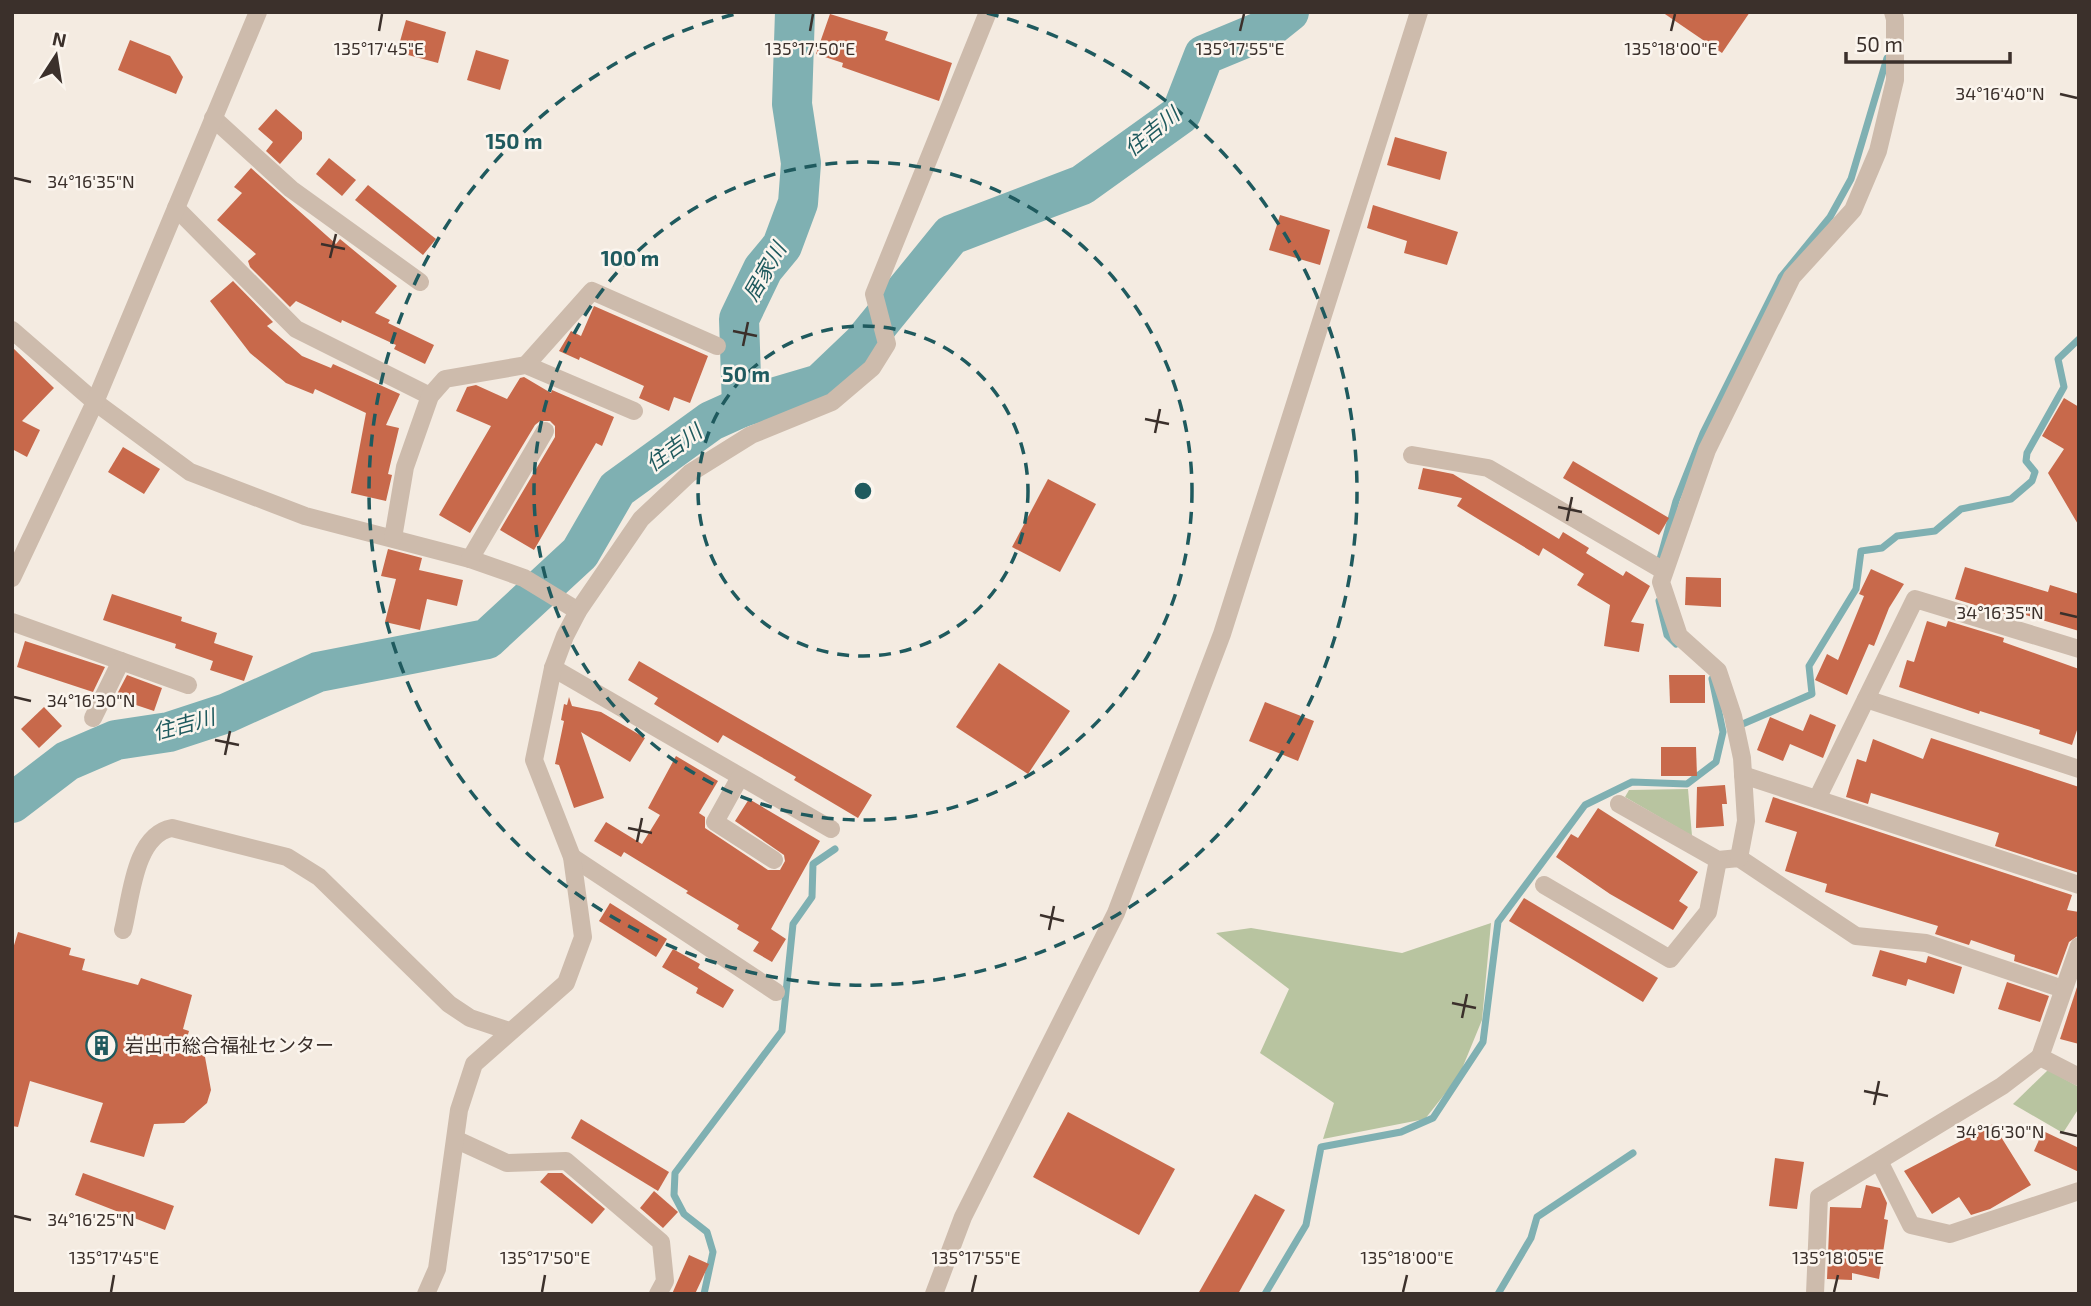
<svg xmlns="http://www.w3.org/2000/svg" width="2091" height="1306" font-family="'Exo 2','Noto Sans JP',sans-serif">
<rect width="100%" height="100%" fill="#f4ebe1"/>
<g fill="#b8c4a0">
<path d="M1688 789 1692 836 1625 797 1629 790Z"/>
<path d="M1491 923 1482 1020 1459 1076 1425 1119 1323 1139 1334 1103 1260 1053 1289 989 1216 933 1251 928 1402 953Z"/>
<path d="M2048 1070 2079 1087V1108L2063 1133 2013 1104Z"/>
</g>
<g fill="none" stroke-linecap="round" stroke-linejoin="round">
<g stroke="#7fb0b2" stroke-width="7">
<path d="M1660 559 1676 501 1703 433 1781 277 1830 217 1851 179 1887 58"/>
<path d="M1659 601 1667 635 1676 644"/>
<path d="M1738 726 1812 694 1809 666 1856 589 1861 551 1882 548 1897 536 1935 531 1961 509 2011 499 2032 481 2035 472 2026 461 2027 453 2064 387 2058 359 2079 339"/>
<path d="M704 1294 713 1252 707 1232 684 1214 674 1195 675 1173 782 1031 793 924 812 897 813 864 835 849"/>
<path d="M1265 1294 1306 1225 1321 1147 1401 1132 1433 1118 1483 1042 1498 922 1585 805 1632 782 1687 784 1716 762 1723 732 1712 679"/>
<path d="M1498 1294 1531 1238 1537 1217 1633 1153"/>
</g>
<g stroke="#7fb0b2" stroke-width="40">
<path d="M742 407 739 319 763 269 782 246 798 203 801 163 792 104 795 12"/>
<path d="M12 803 67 761 116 740 169 732 227 713 318 672 487 639 580 553 617 489 711 421 742 407 820 384 863 343 951 235 1082 185 1181 114 1204 55 1269 28 1289 12"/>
</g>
</g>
<g fill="#c8694b">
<path d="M1662 12H1750L1722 53Z"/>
<path d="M830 14 888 32 885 40 952 63 939 101 842 67 843 63 816 54Z"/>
<path d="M406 20 446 32 438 63 397 52Z"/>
<path d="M130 40 170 56 183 77 176 94 118 70Z"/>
<path d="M476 50 509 60 500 90 467 80Z"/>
<path d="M276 109 302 132V139L280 164 266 151 273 142 258 129Z"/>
<path d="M1395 137 1447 152 1440 180 1387 165Z"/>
<path d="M329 158 356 180 342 196 316 174Z"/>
<path d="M251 168 336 244 340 239 397 286 375 313 390 320 388 323 434 345 425 364 394 349 396 345 342 320 341 323 296 301 290 307 250 267 248 261 256 254 217 220 242 193 234 187Z"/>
<path d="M368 185 436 239 423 255 355 200Z"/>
<path d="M1373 205 1458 232 1447 265 1404 253 1407 241 1367 228Z"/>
<path d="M1280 215 1330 230 1320 265 1269 250Z"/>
<path d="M233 281 273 322 267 326 302 356 331 368 333 364 400 394 386 425 399 428 388 474 392 475 386 501 351 493 366 413 315 389 313 394 286 383 250 353 210 301Z"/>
<path d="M594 306 708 356 690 403 674 397 669 411 639 398 644 386 580 357 579 360 559 351 571 331 581 336Z"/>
<path d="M12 347 54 388 22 421 40 430 27 457 12 449Z"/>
<path d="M524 377 551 393 552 390 614 417 602 446 596 443 534 550 500 530 555 437V426L550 421H540L535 425 470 533 439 515 491 426 456 411 467 387 476 385 507 399 520 378Z"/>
<path d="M2064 398 2079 407V526L2048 473 2064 449 2042 436Z"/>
<path d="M123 447 160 469 144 494 108 472Z"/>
<path d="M1573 461 1669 518 1659 535 1563 478Z"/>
<path d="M1423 468 1453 474 1559 539 1563 532 1589 548 1586 553 1623 576 1626 571 1650 586 1631 622 1644 624 1639 652 1604 646 1610 605 1577 585 1584 574 1543 548 1539 556 1483 522 1457 506 1462 498 1418 489Z"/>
<path d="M1048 479 1096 504 1060 572 1012 547Z"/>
<path d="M388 549 422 558 419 570 463 580 457 606 427 599 420 630 385 622 396 579 381 576Z"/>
<path d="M1965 567 2048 592 2050 585 2079 594V631L2012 611 2011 616 1955 599Z"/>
<path d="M1871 569 1904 584 1889 608 1874 646 1869 644 1847 695 1815 680 1827 654 1838 660 1864 596 1859 594Z"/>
<path d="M1686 577 1721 578V607L1685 605Z"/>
<path d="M112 594 182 617 181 621 217 633 214 643 253 656 244 681 210 670 213 661 175 648 176 644 103 620Z"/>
<path d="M1927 621 1946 627 1948 621 2004 638 2003 642 2079 669V724L2072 745 2039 734 2040 730 1980 711 1979 714 1899 687 1907 660 1914 662Z"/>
<path d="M25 641 105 667 93 692 17 667Z"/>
<path d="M639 661 872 795 858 818 794 780 796 777 723 735 718 743 654 704 658 698 628 680Z"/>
<path d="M999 663 1070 711 1028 774 956 727Z"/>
<path d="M127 675 162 688 154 711 115 698Z"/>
<path d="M1669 675H1705V703H1670Z"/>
<path d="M569 697 572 706 601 712 645 738 630 762 581 732 604 798 574 808 559 765 555 764 564 721 561 720 564 704 567 705Z"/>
<path d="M1265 702 1314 721 1298 761 1249 741Z"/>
<path d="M44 707 62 726 39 748 21 729Z"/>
<path d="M1810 714 1836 725 1823 758 1790 744 1783 761 1757 750 1770 717 1803 731Z"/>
<path d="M1931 738 2079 787V873L1995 846 1999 833 1871 793 1868 804 1846 797 1857 759 1866 762 1873 739 1923 759Z"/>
<path d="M1661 747H1696L1697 776H1661Z"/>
<path d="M676 756 718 781 699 813 705 817V828L768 870H780L785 861 784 855 735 821 749 799 820 841 771 929 786 939 772 962 753 951 759 942 737 929 739 925 686 893 688 891 624 852 621 857 594 841 606 822 642 844 660 815 648 808Z"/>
<path d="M1725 785 1727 804H1722L1724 826 1696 828 1697 787Z"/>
<path d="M1773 797 2072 895 2067 910 2079 912V935L2069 942 2057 975 2014 961 2015 955 1971 940 1969 945 1935 934 1938 926 1825 892 1827 884 1785 871 1797 832 1765 822Z"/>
<path d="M1598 808 1698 872 1679 901 1688 907 1673 930 1610 894 1556 857 1571 834 1578 838Z"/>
<path d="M1524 898 1658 978 1643 1002 1509 921Z"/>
<path d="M610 903 667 939 656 957 599 921Z"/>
<path d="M18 932 71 948 69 955 85 959 82 970 138 985 141 978 192 995 183 1029 189 1031 186 1041 205 1057 211 1090 207 1103 184 1123 154 1124 144 1157 90 1142 103 1103 30 1081 18 1127 12 1126V952Z"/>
<path d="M673 949 700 964 698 968 734 990 723 1008 696 993 698 988 662 967Z"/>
<path d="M1880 950 1926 963 1928 956 1962 967 1954 994 1908 979 1906 986 1872 976Z"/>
<path d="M2079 981V1044L2060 1039Z"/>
<path d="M2007 982 2049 996 2040 1022 1998 1009Z"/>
<path d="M1068 1112 1175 1169 1139 1235 1033 1177Z"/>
<path d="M581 1119 669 1172 658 1191 571 1138Z"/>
<path d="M1993 1124 2031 1185 1990 1209 1971 1215 1959 1197 1932 1214 1904 1171Z"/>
<path d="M2043 1131 2079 1148V1172L2034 1151Z"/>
<path d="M1775 1158 1804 1162 1797 1209 1769 1206Z"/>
<path d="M83 1173 174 1206 165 1230 75 1195Z"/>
<path d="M548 1173H562L605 1209 592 1224 540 1182Z"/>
<path d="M1866 1185 1880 1188 1887 1203 1884 1219 1888 1220 1879 1279 1852 1273V1280L1827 1279 1830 1207 1861 1208Z"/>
<path d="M654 1191 678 1212 663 1228 640 1208Z"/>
<path d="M1255 1194 1285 1210 1238 1294H1198Z"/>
<path d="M689 1255 709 1264 695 1294H672Z"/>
</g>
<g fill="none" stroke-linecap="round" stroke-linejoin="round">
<g stroke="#cdbbac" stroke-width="18">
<path d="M213 118 291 189 420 282"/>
<path d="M176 208 296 329 430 396"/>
<path d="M12 330 95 402 190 472 305 516 470 559 524 578 578 611"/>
<path d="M526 365 592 291 717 346"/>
<path d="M1412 455 1488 468 1664 571"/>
<path d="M393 538 405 467 430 396 445 379 526 365 634 411"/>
<path d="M470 559 545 431"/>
<path d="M12 622 188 685"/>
<path d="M553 668 831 829"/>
<path d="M1866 699 2079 769"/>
<path d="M93 718 121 661"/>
<path d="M1743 775 2079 885"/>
<path d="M740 777 715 822 774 860"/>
<path d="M1817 799 1915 599 2079 649"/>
<path d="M1619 804 1718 860 1739 858 1856 936 1926 943 2063 989"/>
<path d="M572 857 776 992"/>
<path d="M1739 858 1746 821 1742 758 1733 716 1718 671 1679 636 1661 582 1707 450 1792 277 1853 210 1878 151 1895 80V19L1893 12"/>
<path d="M1544 885 1670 959 1708 912 1718 860"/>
<path d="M123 930C131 899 134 835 172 828L287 857 319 877 449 1004 470 1018 509 1031"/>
<path d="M457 1140 507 1163 566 1161 661 1242 665 1281 658 1294"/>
<path d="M1879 1161 1911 1225 1950 1234 2079 1191"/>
<path d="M426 1294 437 1269 459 1110 474 1064 566 983 583 937 572 857 534 760 553 668 565 636 578 611 641 519 690 473 751 435 832 402 872 368 887 344 874 294 988 12"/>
<path d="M934 1294 963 1217 1116 913 1222 634 1419 12"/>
<path d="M1815 1294 1819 1197 2002 1086 2040 1057"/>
</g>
<g stroke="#cdbbac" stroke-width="18">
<path d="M12 578 95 402 258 12"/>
<path d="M2079 946 2040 1057 2079 1077"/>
</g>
</g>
<path fill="none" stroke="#3b302b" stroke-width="2.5" d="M379 31 382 14M810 31 813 14M1240 31 1244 14M1671 31 1675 14M2060 94 2077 98M14 178 31 182M321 244 345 249M330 258 336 234M733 331 757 336M743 346 748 322M1145 419 1169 424M1155 433 1160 409M1558 507 1582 512M1567 521 1572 497M2060 613 2077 617M14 697 31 701M215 740 239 745M225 755 230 731M628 828 652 833M637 842 642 818M1040 915 1064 921M1049 930 1054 906M1452 1003 1476 1008M1462 1018 1467 994M1864 1091 1888 1096M1874 1105 1879 1081M2060 1132 2077 1136M14 1216 31 1220M111 1292 114 1275M542 1292 545 1275M972 1292 976 1275M1403 1292 1407 1275M1834 1292 1838 1275"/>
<g fill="none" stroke="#1f5a5e" stroke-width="3.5" stroke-dasharray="12 9">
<circle cx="863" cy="491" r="165"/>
<circle cx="863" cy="491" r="329"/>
<path d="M987 13A494 494 0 1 1 739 13"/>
</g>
<defs>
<symbol id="building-ring" viewBox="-11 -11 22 22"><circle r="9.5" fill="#fbf5ee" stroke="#1f5a5e" stroke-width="1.5"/><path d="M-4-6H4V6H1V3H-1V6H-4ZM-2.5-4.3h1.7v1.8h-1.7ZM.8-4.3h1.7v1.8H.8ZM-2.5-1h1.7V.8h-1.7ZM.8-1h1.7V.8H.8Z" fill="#1f5a5e"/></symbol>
</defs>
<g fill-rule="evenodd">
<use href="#building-ring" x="84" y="1028" width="35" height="35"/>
</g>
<g text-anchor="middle" stroke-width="5" stroke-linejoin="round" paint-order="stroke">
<g font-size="19" fill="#3b302b" stroke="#fbf5ee" text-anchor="start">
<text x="125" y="1052">岩出市総合福祉センター</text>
</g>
<g font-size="21" font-style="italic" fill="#1f5a5e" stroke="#fbf5ee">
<text transform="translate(1152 132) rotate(-39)" y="7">住吉川</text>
<text transform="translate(765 272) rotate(-60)" y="7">居家川</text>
<text transform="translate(674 448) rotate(-36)" y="7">住吉川</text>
<text transform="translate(184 725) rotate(-15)" y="7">住吉川</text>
</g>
</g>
<g font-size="18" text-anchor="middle" fill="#3b302b" stroke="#fbf5ee" stroke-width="5" stroke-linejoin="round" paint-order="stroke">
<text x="379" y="55">135°17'45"E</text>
<text x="810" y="55">135°17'50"E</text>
<text x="1240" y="55">135°17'55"E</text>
<text x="1671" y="55">135°18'00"E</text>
<text x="2000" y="100">34°16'40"N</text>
<text x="91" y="188">34°16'35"N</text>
<text x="2000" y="619">34°16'35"N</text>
<text x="91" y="707">34°16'30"N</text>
<text x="2000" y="1138">34°16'30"N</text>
<text x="91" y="1226">34°16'25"N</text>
<text x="114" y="1264">135°17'45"E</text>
<text x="545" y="1264">135°17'50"E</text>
<text x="976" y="1264">135°17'55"E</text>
<text x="1407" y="1264">135°18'00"E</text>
<text x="1838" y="1264">135°18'05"E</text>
</g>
<circle cx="863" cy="491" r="10" fill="#1f5a5e" stroke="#fbf5ee" stroke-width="3.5"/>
<g font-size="21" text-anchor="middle" font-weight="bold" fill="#1f5a5e" stroke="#fbf5ee" stroke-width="5" stroke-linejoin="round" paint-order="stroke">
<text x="514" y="149">150 m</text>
<text x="630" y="266">100 m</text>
<text x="746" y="382">50 m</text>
</g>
<rect width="2091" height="1306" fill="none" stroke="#3b302b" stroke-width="28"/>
<g transform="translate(56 56) rotate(12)" stroke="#fbf5ee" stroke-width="5" paint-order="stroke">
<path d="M0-5L12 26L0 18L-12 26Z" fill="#3b302b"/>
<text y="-10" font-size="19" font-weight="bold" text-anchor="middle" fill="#3b302b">N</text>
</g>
<path d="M1846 52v10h164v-10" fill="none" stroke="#3b302b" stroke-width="3.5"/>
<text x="1856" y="52" font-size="21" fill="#3b302b" stroke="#fbf5ee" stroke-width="5" paint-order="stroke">50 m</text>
</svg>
